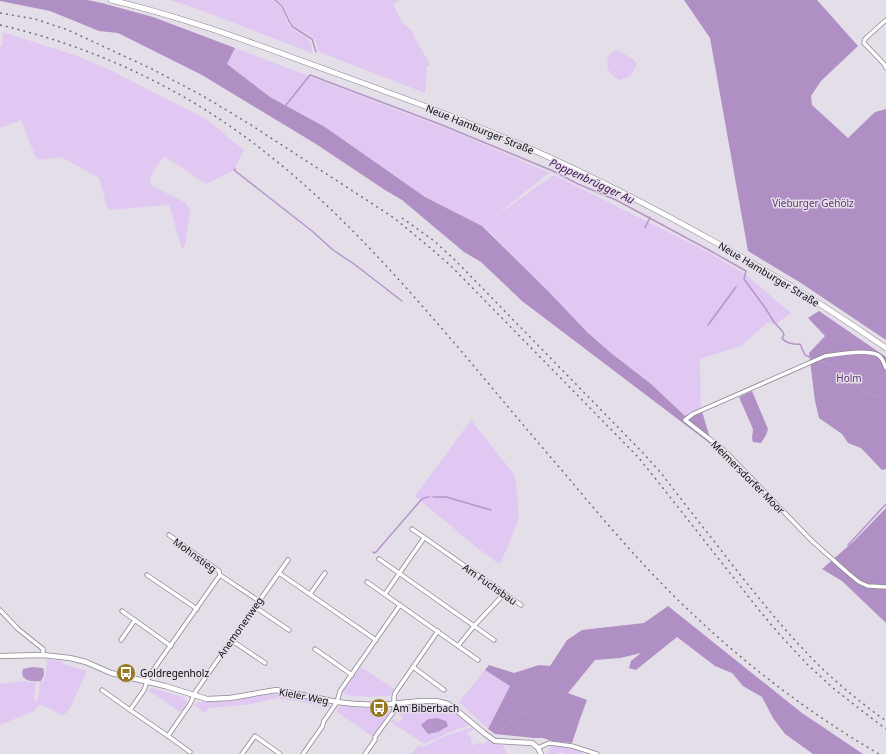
<svg xmlns="http://www.w3.org/2000/svg" width="886" height="754" font-family="'Noto Sans',sans-serif">
<rect width="100%" height="100%" fill="#e4dee8"/>
<g fill="#e1c8f2">
<path d="M169 0H274C277 3 281 5 282 9 285 14 286 22 290 26 300 38 313 34 312 53L190 6Z"/>
<path d="M277 0H400L393 4 402 22 414 33 413 35 430 64 429 66H427L425 93 319 52 316 42 312 36 294 26 290 20 283 4Z"/>
<path d="M3 32 77 56 106 68 206 119 244 150 234 170 206 184 164 156C161 160 150 175 150 180 150 182 151 184 153 186L184 202C188 204 189 208 190 212L185 245 182 249 169 205 108 210 99 178 61 157 40 160 36 158 21 120 0 128V46H2Z"/>
<path d="M235 48 460 134 549 173 491 219 554 175 708 252 745 274 791 313 776 324 768 322 741 346 700 359 701 408 685 416 651 384 611 353 587 332 488 230 482 226 425 197 325 127 270 97 227 64Z"/>
<path d="M618 50 634 60 637 64C632 74 631 78 619 80 617 78 613 76 611 74 604 65 607 52 618 50Z"/>
<path d="M471 420 513 473 516 481 519 518 506 551 499 564 476 547 415 496Z"/>
<path d="M47 660 61 661 64 664 87 671 70 708 66 713 62 715 59 714 49 708 39 705 34 711 0 725V684L24 681 36 683 34 700 35 701 38 700 40 682 43 681 46 674Z"/>
<path d="M361 667 394 689 391 696C379 696 349 699 341 692Z"/>
<path d="M485 670 510 686 488 729 459 702Z"/>
<path d="M152 688 183 697 186 700 187 703 180 712 148 690Z"/>
<path d="M278 694 298 697 327 703 330 705V707L278 698 245 705 209 708 205 713 194 705 198 702 232 701 261 695Z"/>
<path d="M436 703 445 705 463 717 471 725 457 729 424 744 391 722 393 719 399 723 403 717 397 713 401 707 408 704Z"/>
<path d="M343 706 366 708H387L389 710V713L373 737 336 711 339 707Z"/>
<path d="M472 727 474 729 467 732V734C472 737 472 740 471 746L477 743 485 744 488 740 503 745 507 754H411L419 745 423 747 445 736Z"/>
<path d="M551 745 582 751 580 754H567L560 752 556 754H548V753Z"/>
</g>
<g fill="#b08fc5">
<path d="M0 0H87L102 3 153 17 235 48 227 64 270 97 325 127 425 197 482 226 548 291 587 332 611 353 651 384 685 416 701 408 712 445 522 301 481 262 464 252 402 200 385 190 316 144 202 75 118 33 99 31 50 11 0 1Z"/>
<path d="M684 0H817L858 46 821 81 811 96 812 105 848 138 875 112 886 109V340L801 283 748 251 710 38Z"/>
<path d="M819 311 886 357V469L882 470 861 448 848 443 842 434 819 418 815 401 809 353 825 336 808 318Z"/>
<path d="M752 391 768 429 766 435 761 443 753 442C751 437 753 434 753 429L739 397Z"/>
<path d="M886 508V623L842 581 822 569 854 541Z"/>
<path d="M668 606 802 713 863 754H813L785 734 773 718 762 697 743 686 732 673 715 666 677 637 636 670 629 668 631 661 641 653 620 658 595 660 568 693 587 700 580 719 572 743 552 741 543 738H534L495 734 488 729 510 686 485 670 489 665 514 673 539 665 550 666 567 640 582 630 644 623Z"/>
</g>
<g fill="#b695cb">
<path d="M32 667 43 668C45 673 44 676 41 681 32 682 19 681 23 669Z"/>
<path d="M437 718 446 721 448 726 438 732 428 734 421 725 428 719Z"/>
</g>
<g fill="none" stroke-linecap="round" stroke-linejoin="round">
<g stroke="#b695cb" stroke-width="1.5">
<path d="M275 0 282 6 289 21 293 27 312 39 316 52"/>
<path d="M286 105 310 75 442 125 553 171 578 184 616 200 709 250 746 271 744 279 766 309 774 322 783 332 784 335 782 338C785 343 795 345 800 344L805 355 814 359"/>
<path d="M235 169 234 170 312 231 333 250 354 264 402 301"/>
<path d="M645 228 650 217"/>
<path d="M708 325 736 287"/>
<path d="M818 362H825L837 369 848 373 861 389 876 396 886 397"/>
<path d="M433 497H446L491 510"/>
<path d="M848 545 886 504"/>
<path d="M373 552 374 553 376 552 421 500 424 498 429 497"/>
<path d="M498 733 512 719 526 713"/>
</g>
<defs>
<g id="minor">
<path d="M886 20 865 39 864 43 884 64 886 68"/>
<path d="M886 368C884 364 883 358 878 355 868 349 837 354 825 356L693 414 685 420 725 451 812 541 848 573 859 582 868 586 886 587"/>
<path d="M412 529 521 605"/>
<path d="M169 535 219 571 220 575 259 601"/>
<path d="M379 559 494 640"/>
<path d="M279 573 376 640"/>
<path d="M147 575 197 609"/>
<path d="M220 575 149 676 144 690 130 710 168 736 190 704 196 691 288 560"/>
<path d="M367 582 478 660"/>
<path d="M310 594 325 573"/>
<path d="M385 594 424 538"/>
<path d="M255 607 289 630"/>
<path d="M0 610 18 629 43 649V655"/>
<path d="M122 611 171 646"/>
<path d="M121 640 135 620"/>
<path d="M231 640 265 663"/>
<path d="M458 646 474 626 504 594"/>
<path d="M315 649 352 675"/>
<path d="M413 667 444 690"/>
<path d="M102 690 130 710"/>
<path d="M168 736 190 752"/>
<path d="M538 748 549 743 572 746 597 754"/>
<path d="M242 754 255 736 280 754"/>
<path d="M303 754 322 727 324 721 337 702 340 691 400 605"/>
<path d="M365 754 375 740V737L394 711V697L395 693 438 631"/>
</g>
<path id="tertiary" d="M0 656 43 655 70 658 86 662 111 673 165 686 207 699 230 698 276 690 308 696 337 702 355 704 379 705 421 701H436L448 704 454 708 484 733 495 741 532 743 538 748 541 754"/>
<path id="secondary" d="M111 0C188 18 261 46 335 73 401 97 467 121 531 149 596 178 660 211 722 246 778 277 833 311 886 348"/>
</defs>
<use href="#minor" stroke="#8c8690" stroke-width="5"/>
<use href="#tertiary" stroke="#8c8690" stroke-width="6"/>
<use href="#secondary" stroke="#8c8690" stroke-width="6"/>
<use href="#minor" stroke="#fff" stroke-width="3.5"/>
<use href="#tertiary" stroke="#fff" stroke-width="4.5"/>
<use href="#secondary" stroke="#fff" stroke-width="5"/>
<g stroke="#757177" stroke-width="1.5" stroke-dasharray="2 4" stroke-linecap="butt">
<path d="M0 13 35 19 68 30 152 69 203 96 251 125 382 210 394 218 428 246 450 265 638 457 655 478 759 610 780 635 807 664 833 688 861 710 886 729"/>
<path d="M0 25C91 46 178 86 252 142 332 202 397 276 462 352 498 395 534 438 571 481 601 517 631 552 664 586 728 651 800 708 879 754"/>
<path d="M402 218 433 240 455 260 643 453 661 473C686 506 712 538 737 571 759 598 780 625 804 650 828 676 857 700 886 721"/>
</g>
</g>
<defs>
<symbol id="bus-disc" viewBox="-11 -11 22 22"><circle r="9.5" fill="#987a23" stroke="#e4dee8"/><path d="M-5-6H5V4H4V6H2V4H-2V6H-4V4H-5ZM-3.5-4V0h7V-4ZM-3.5 1.2v1.5H-2V1.2ZM2 1.2v1.5H3.5V1.2Z" fill="#fff"/></symbol>
</defs>
<g fill-rule="evenodd">
<use href="#bus-disc" x="115" y="662" width="22" height="22"/>
<use href="#bus-disc" x="368" y="697" width="22" height="22"/>
</g>
<g text-anchor="middle" stroke-width="3" stroke-linejoin="round" paint-order="stroke">
<g font-size="10" fill="#0d0b0e" stroke="#e4dee8">
<text transform="translate(480 129) rotate(22)" y="4">Neue Hamburger Straße</text>
<text transform="translate(769 274) rotate(31)" y="4">Neue Hamburger Straße</text>
<text transform="translate(748 477) rotate(45)" y="4">Meimersdorfer Moor</text>
<text transform="translate(195 555) rotate(36)" y="4">Mohnstieg</text>
<text transform="translate(490 584) rotate(35)" y="4">Am Fuchsbau</text>
<text transform="translate(240 627) rotate(-55)" y="4">Anemonenweg</text>
<text transform="translate(304 696) rotate(11)" y="4">Kieler Weg</text>
</g>
<g font-size="10" fill="#613679" stroke="#e4dee8">
<text x="813" y="207">Vieburger Gehölz</text>
<text x="849" y="382">Holm</text>
</g>
<g font-size="10" fill="#0d0b0e" stroke="#e4dee8" text-anchor="start">
<text x="140" y="677">Goldregenholz</text>
<text x="393" y="712">Am Biberbach</text>
</g>
<g font-size="11" font-style="italic" fill="#3e1254" stroke="#e4dee8">
<text transform="translate(592 181) rotate(25)" y="4">Poppenbrügger Au</text>
</g>
</g>
</svg>
